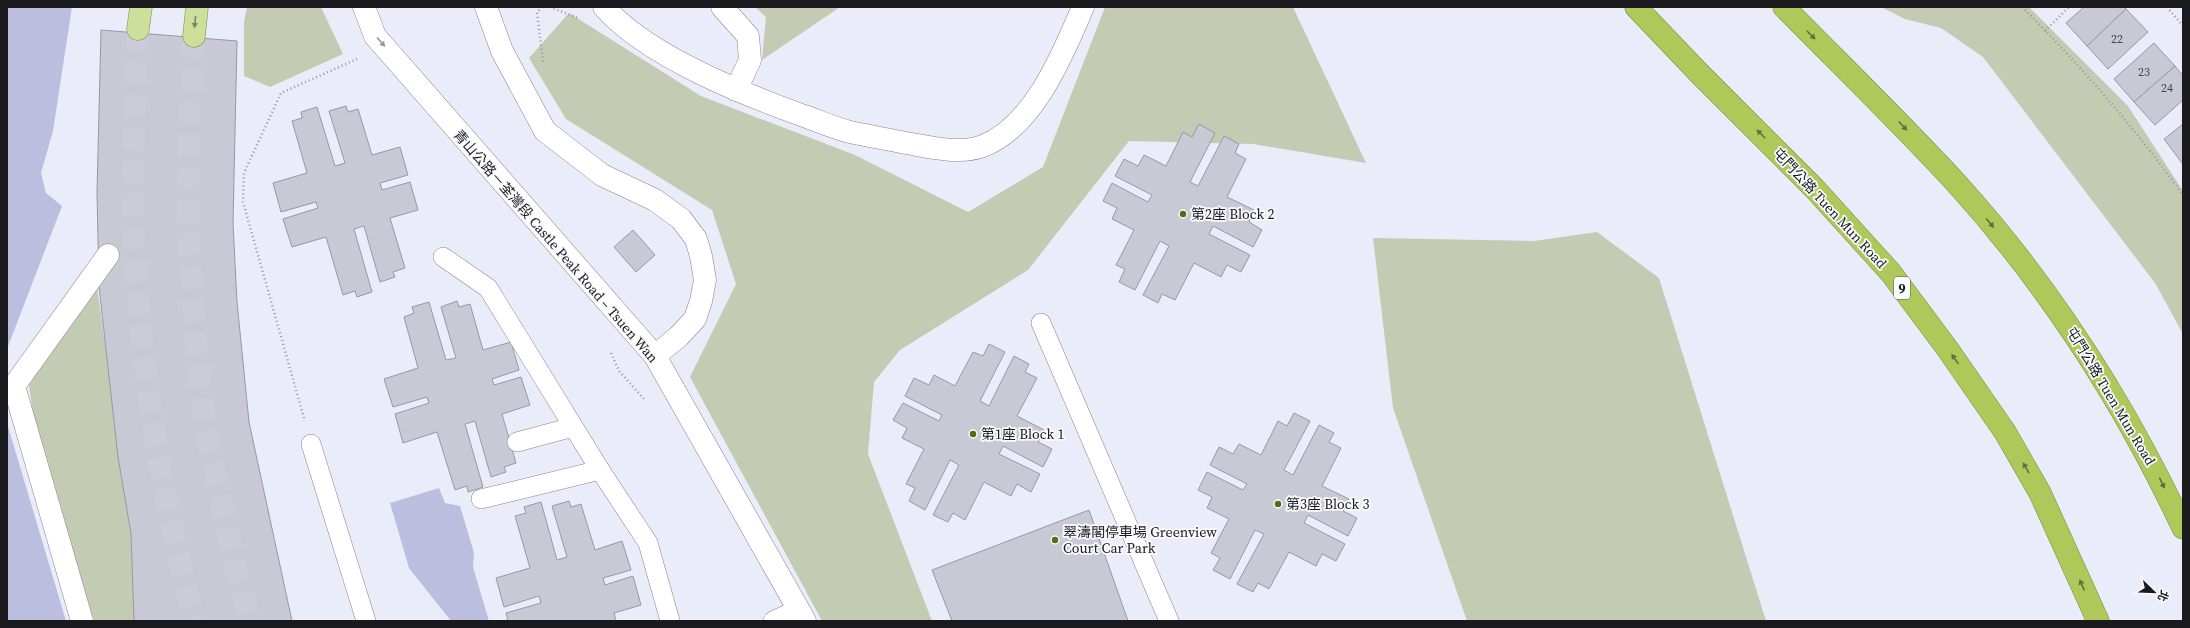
<svg xmlns="http://www.w3.org/2000/svg" width="2190" height="628" font-family="'Source Serif 4','Noto Sans TC',serif">
<rect width="100%" height="100%" fill="#ebecfa"/>
<g fill="#c4cbb3">
<path d="M247 7H321L343 54 270 87 244 76V22Z"/>
<path d="M755 7H840L762 60 766 17Z"/>
<path d="M1105 7H1293L1366 163 1253 144 1129 141 1028 270 900 350 874 382 868 454 932 621H822L690 377 736 284 712 210 566 119 529 58 569 13 701 96 855 155 968 212 1043 167Z"/>
<path d="M1881 7H2029L2128 106 2183 191V334L2155 283 1983 57 1941 28 1905 19Z"/>
<path d="M1597 232 1659 278 1766 621H1467L1393 408 1373 238 1534 241Z"/>
<path d="M96 279 131 534 134 621H94L65 526 40 464 29 385Z"/>
</g>
<g fill="#bcbedf">
<path d="M7 7H72L53 131 41 173 46 193 62 206 7 349Z"/>
<path d="M7 423 66 621H7Z"/>
<path d="M439 488 445 503 460 506 474 553 473 567 489 621H451L409 568 390 503Z"/>
</g>
<g fill="#c9c9d6" stroke="#9798a4">
<path d="M2084 7H2124L2126 9 2087 46 2066 23Z"/>
<path d="M2126 9 2148 32 2108 69 2087 46Z"/>
<path d="M101 30 237 41 233 223 237 302 249 422 292 621H134L131 534 118 457 99 287 97 192Z"/>
<path d="M2154 43 2175 66 2134 102 2114 79Z"/>
<path d="M2175 66 2183 76V100L2155 125 2134 102Z"/>
<path d="M346 106 348 112 358 109 372 155 400 147 408 175 380 183 382 190 410 182 418 210 390 218 405 268 393 272 395 277 380 282 364 226 354 229 372 292 357 297 355 291 343 295 326 237 292 247 283 219 318 208 316 202 281 212 273 183 307 173 292 121 302 118 301 112 317 107 335 166 345 163 329 111Z"/>
<path d="M1199 124 1215 133 1190 182 1198 186 1224 136 1239 144 1235 153 1246 159 1227 197 1254 210 1249 222 1262 230 1253 247 1213 226 1209 234 1250 255 1241 272 1227 265 1221 277 1194 263 1175 300 1162 294 1158 303 1143 295 1169 246 1160 241 1135 290 1119 282 1125 269 1116 265 1134 230 1112 219 1117 208 1103 201 1112 183 1148 202 1152 195 1115 176 1124 159 1138 166 1144 155 1166 166 1183 132 1192 137Z"/>
<path d="M2183 124V163H2182L2164 139Z"/>
<path d="M633 230 655 255 636 272 614 247Z"/>
<path d="M457 301 459 307 470 304 483 350 511 342 519 370 492 379 494 385 521 377 530 405 502 414 516 463 504 467 506 472 491 477 475 421 465 424 483 487 468 492 467 486 455 490 437 432 403 443 395 414 429 403 427 397 393 407 384 379 418 368 404 317 414 313 412 307 429 302 446 360 456 358 441 307Z"/>
<path d="M989 344 1005 352 980 401 989 406 1014 356 1029 364 1025 372 1037 378 1017 416 1044 430 1038 442 1052 449 1043 467 1003 446 999 454 1040 474 1031 492 1017 484 1011 496 984 482 965 520 953 513 948 522 933 515 959 465 950 460 925 510 909 501 915 488 906 484 924 449 902 438 907 428 893 420 903 403 939 421 942 415 905 396 914 378 929 385 934 375 955 386 973 352 983 356Z"/>
<path d="M1294 413 1310 421 1284 470 1293 475 1319 425 1334 433 1329 442 1341 448 1322 486 1349 499 1343 511 1357 518 1348 536 1308 515 1304 523 1345 544 1336 561 1322 554 1316 566 1289 552 1269 589 1258 583 1253 592 1237 584 1264 534 1255 530 1230 579 1213 570 1220 558 1211 553 1229 519 1207 508 1212 497 1198 490 1207 472 1243 490 1247 484 1210 465 1219 447 1233 454 1239 444 1261 455 1278 421 1287 426Z"/>
<path d="M569 501 571 507 581 504 595 550 622 541 631 570 603 578 605 585 633 576 641 605 614 613 616 621H508L506 613 541 603 539 596 504 607 496 578 530 568 515 516 526 513 524 507 541 502 557 560 567 557 552 506Z"/>
<path d="M1089 510 1128 621H952L932 570Z"/>
</g>
<g fill="none" stroke-linecap="round" stroke-linejoin="round">
<g stroke="#ccccd9" stroke-width="22" stroke-dasharray="22 11" stroke-linecap="butt">
<path d="M138 29C135 101 131 172 134 243 141 371 161 497 195 621"/>
<path d="M194 36 189 133 188 234 195 332 206 431 235 565 250 621"/>
</g>
<defs>
<g id="service">
<path d="M443 257 488 288 600 470 648 543 670 621"/>
<path d="M1041 323 1169 621"/>
<path d="M517 442 573 427"/>
<path d="M311 444 366 621"/>
<path d="M481 499 600 470"/>
<path d="M773 621 798 609"/>
</g>
<path id="pedestrian" d="M82 621 14 386 108 255"/>
<g id="minor">
<path d="M364 7 375 36 655 356 679 336 695 319 701 301 705 280 701 256 696 239 681 219 655 200 602 175 545 131 502 51 486 7"/>
<path d="M604 7C647 56 743 94 804 116 819 121 834 128 850 132 868 136 887 139 906 143 930 147 959 155 983 146 1034 126 1063 54 1083 7"/>
<path d="M722 7 748 36 750 60 736 90"/>
</g>
<path id="tertiary" d="M655 356 805 621"/>
<g id="primary">
<path d="M138 29 141 7"/>
<path d="M194 36 197 7"/>
</g>
<g id="motorway">
<path d="M1636 7 1698 72 1814 188 1891 273 1949 351 2005 432 2040 493 2098 621"/>
<path d="M1784 7C1842 66 1902 124 1958 185 2050 287 2125 404 2183 528"/>
</g>
</defs>
<use href="#service" stroke="#848591" stroke-width="20"/>
<use href="#pedestrian" stroke="#848591" stroke-width="23"/>
<use href="#minor" stroke="#848591" stroke-width="23"/>
<use href="#tertiary" stroke="#848591" stroke-width="23"/>
<use href="#primary" stroke="#7a8b44" stroke-width="23"/>
<use href="#motorway" stroke="#7a8b44" stroke-width="23"/>
<g stroke="#9697a1" stroke-width="2.5" stroke-dasharray="1 3" stroke-linecap="butt">
<path d="M542 7 537 12 543 62"/>
<path d="M550 7 578 18"/>
<path d="M2022 7C2080 65 2135 128 2183 195"/>
<path d="M2167 7 2183 26"/>
<path d="M2045 31 2069 7"/>
<path d="M611 353 619 371 645 400"/>
<path d="M304 418 243 202 244 173 281 93 357 59"/>
</g>
<use href="#service" stroke="#fff" stroke-width="19"/>
<use href="#pedestrian" stroke="#fff" stroke-width="22"/>
<use href="#minor" stroke="#fff" stroke-width="22"/>
<use href="#tertiary" stroke="#fff" stroke-width="22"/>
<use href="#primary" stroke="#cede9b" stroke-width="22"/>
<use href="#motorway" stroke="#aec859" stroke-width="22"/>
</g>
<defs><path id="oneway-solid" d="M-6-.8H1V-3.2L6.5 0L1 3.2V.8H-6Z"/></defs>
<use fill="#7d8563" href="#oneway-solid" transform="translate(195 22) rotate(96)"/>
<g fill="#64703c">
<use href="#oneway-solid" transform="translate(1811 35) rotate(45)"/>
<use href="#oneway-solid" transform="translate(1903 126) rotate(47)"/>
<use href="#oneway-solid" transform="translate(1761 134) rotate(-135)"/>
<use href="#oneway-solid" transform="translate(1990 223) rotate(50)"/>
<use href="#oneway-solid" transform="translate(1955 359) rotate(-125)"/>
<use href="#oneway-solid" transform="translate(2026 468) rotate(-120)"/>
<use href="#oneway-solid" transform="translate(2162 483) rotate(64)"/>
<use href="#oneway-solid" transform="translate(2082 585) rotate(-114)"/>
</g>
<use fill="#98989a" href="#oneway-solid" transform="translate(381 42) rotate(49)"/>
<g fill="#596a15" stroke="#fafafd" stroke-width="1.5">
<circle cx="1183" cy="214" r="4"/>
<circle cx="973" cy="434" r="4"/>
<circle cx="1278" cy="504" r="4"/>
<circle cx="1055" cy="540" r="4"/>
</g>
<g text-anchor="middle" stroke-width="3.5" stroke-linejoin="round" paint-order="stroke">
<g font-size="12" fill="#45454c">
<text x="2117" y="43">22</text>
<text x="2144" y="76">23</text>
<text x="2167" y="92">24</text>
</g>
<rect fill="#fafafd" stroke="#5c5c61" stroke-width="1" x="1894" y="277" width="16" height="22" rx="3"/>
<g font-size="13" font-weight="bold" fill="#19191e">
<text x="1902" y="293">9</text>
</g>
<g font-size="14" fill="#19191e" stroke="#fafafd">
<text transform="translate(1830 208) rotate(47)" y="5">屯門公路 Tuen Mun Road</text>
<text transform="translate(556 246) rotate(49)" y="5">青山公路－荃灣段 Castle Peak Road – Tsuen Wan</text>
<text transform="translate(2111 396) rotate(59)" y="5">屯門公路 Tuen Mun Road</text>
</g>
<g font-size="14" fill="#19191e" stroke="#fafafd" text-anchor="start">
<text x="1191" y="219">第2座 Block 2</text>
<text x="981" y="439">第1座 Block 1</text>
<text x="1286" y="509">第3座 Block 3</text>
<text x="1063" y="537">翠濤閣停車場 Greenview<tspan x="1063" dy="16">Court Car Park</tspan></text>
</g>
</g>
<rect width="2190" height="628" fill="none" stroke="#19191e" stroke-width="16"/>
<g transform="translate(2154 592) rotate(113)" stroke="#fafafd" stroke-width="3" paint-order="stroke">
<path d="M0-3L7 15L0 10L-7 15Z" fill="#19191e"/>
<text y="-6" font-size="11" font-weight="bold" text-anchor="middle" fill="#19191e">北</text>
</g>
</svg>
